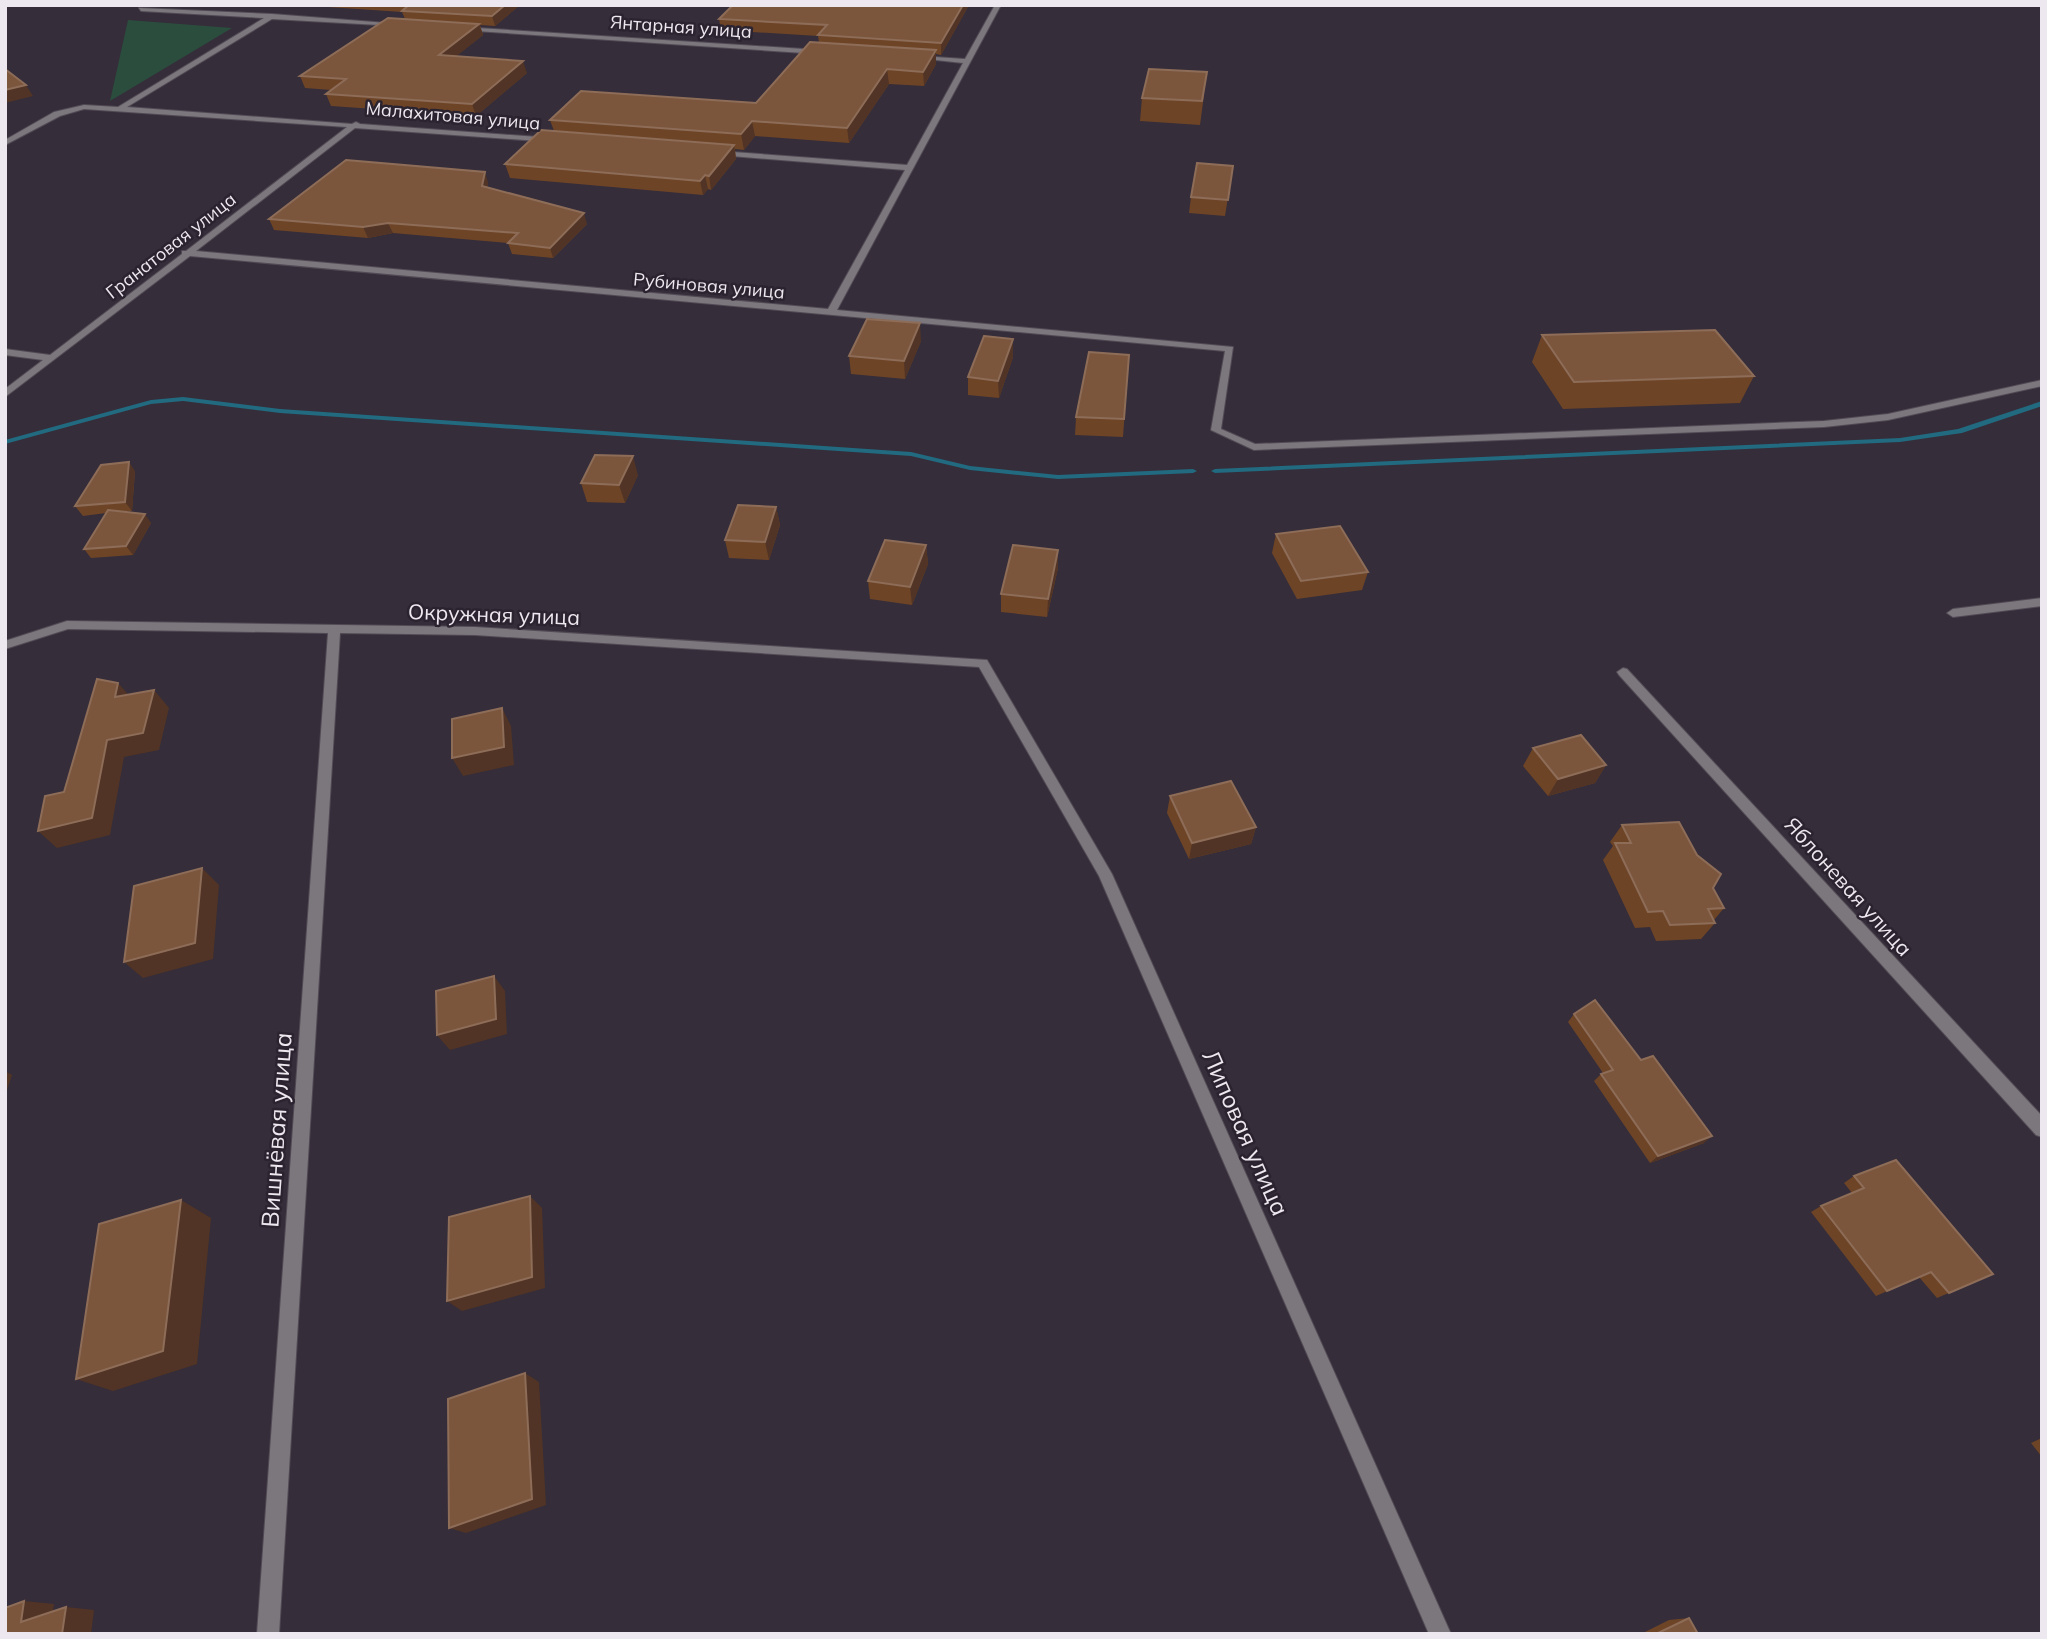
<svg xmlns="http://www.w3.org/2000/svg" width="2047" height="1639" font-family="Mulish,sans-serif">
<rect width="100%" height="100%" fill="#352d39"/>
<path fill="#2b4d3e" d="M128 20 232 28 110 101Z"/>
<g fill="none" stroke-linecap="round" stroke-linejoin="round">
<g fill="#216a7f" fill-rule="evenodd">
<path d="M183 397 280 409 911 452 970 466 1058 475 1193 469 1197 471 1193 473 1058 479 970 470 911 456 280 413 183 401 151 404 5 444V440L151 400Z"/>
<path d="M2042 401V406L1962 433 1900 442 1215 473 1211 471 1215 469 1900 438 1958 429Z"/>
</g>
<defs>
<g id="minor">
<path d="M995 5H1001L837 310 1233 347 1221 429 1255 444 1824 421 1888 414 2042 380V386L1888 420 1824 427 1254 450 1211 430 1225 351 190 256 5 397V389L43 360 5 355V349L50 355 182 254V251H186L347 127 84 109 60 116 5 145V140L54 112 84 105 118 107 264 18 141 11 139 8 272 14 400 24 397 26 272 19 127 107 352 124 356 122 360 124 552 138 556 140 552 142 355 128 196 251 828 309 905 170 719 155 715 153 719 151 907 165 963 63 917 58 920 56 965 59Z"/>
<path d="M462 27 819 50 822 52 819 54 460 30Z"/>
<path d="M2042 598V606L1953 617 1947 613 1953 609Z"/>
<path d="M67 621 475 627 987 660 1112 874 1451 1634H1429L1099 876 979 667 475 635 340 633 279 1634H257L328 633 68 629 5 649V641Z"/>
<path d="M1623 668 1627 669 2042 1116V1137L2036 1135 1619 675 1617 672Z"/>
</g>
</defs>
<use href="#minor" stroke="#524b56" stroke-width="2"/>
<use href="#minor" fill="#7c777d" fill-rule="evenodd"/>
</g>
<g fill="#6e4427">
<path d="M298 5H520L495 26 480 25 483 35 456 56 527 73 476 116 331 106 326 94 331 90 305 88 300 76 405 19 402 12Z"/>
<path d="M969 5 941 55 936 54V64L924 86 889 84 849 143 755 136 744 150 735 149 736 159 711 190 708 189 703 195 510 178 505 164 554 131 550 120 756 103 819 42 818 36 721 30 719 19Z"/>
<path d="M1204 95 1200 125 1140 121 1142 98Z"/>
<path d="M1233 166 1225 216 1189 213 1191 197Z"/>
<path d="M488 182 487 187 587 224 553 258 512 254 508 243 393 233 368 238 274 230 269 219Z"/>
<path d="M1542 335 1754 376 1740 403 1563 409 1532 362Z"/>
<path d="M1013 339V357L999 398 968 395V377Z"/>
<path d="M921 341 905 379 851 374 849 356Z"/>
<path d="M1129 355 1123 437 1075 435 1076 417Z"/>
<path d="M135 471 132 511 123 512 151 523 133 555 91 558 84 549 106 513 83 516 75 506Z"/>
<path d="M638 475 625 503 587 502 581 483Z"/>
<path d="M776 507 780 525 769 560 729 558 725 540Z"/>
<path d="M1276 534 1368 572 1362 590 1297 599 1272 553Z"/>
<path d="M926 545 928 564 912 605 870 599 868 581Z"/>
<path d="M1058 550V568L1047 617 1001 612V594Z"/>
<path d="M1533 748 1606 765 1595 783 1548 796 1523 766Z"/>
<path d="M1170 796 1256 827 1251 844 1189 859 1167 813Z"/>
<path d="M1622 825 1724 908 1714 920 1715 923 1701 939 1656 941 1650 927 1635 928 1603 860 1613 846 1610 842Z"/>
<path d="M1574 1014 1704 1143 1650 1163 1594 1081 1601 1074 1603 1073 1568 1022Z"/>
<path d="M1854 1176 1993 1274 1937 1298 1919 1277 1876 1296 1811 1212 1821 1206 1852 1193 1844 1183Z"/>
<path d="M2042 1438V1457L2031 1443Z"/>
<path d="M1689 1618 1698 1634H1641L1669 1620Z"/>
</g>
<g fill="#513425">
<path d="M505 5H520L495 26 492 16Z"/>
<path d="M963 5H969L941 55V43Z"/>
<path d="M479 24 483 35 443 67 439 55Z"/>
<path d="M936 50V64L924 86 923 72Z"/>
<path d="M523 61 527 73 476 116 472 104Z"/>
<path d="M887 69 889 84 849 143 847 128Z"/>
<path d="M26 85 33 96 5 103V90Z"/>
<path d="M752 121 755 136 744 150 741 134Z"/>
<path d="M734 145 736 159 711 190 709 176Z"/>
<path d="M485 172 488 182 486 196 482 186Z"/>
<path d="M705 175 708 189 703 195 700 181Z"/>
<path d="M584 213 587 224 553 258 550 248Z"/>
<path d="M388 223 393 233 368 238 363 227Z"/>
<path d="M920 323 921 341 905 379 904 361Z"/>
<path d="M1013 339V357L999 398 998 381Z"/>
<path d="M633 456 638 475 625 503 619 485Z"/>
<path d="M129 462 135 471 132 511 125 502Z"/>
<path d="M776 507 780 525 769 560 765 542Z"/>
<path d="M145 514 151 523 133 555 126 546Z"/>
<path d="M926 545 928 564 912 605 910 587Z"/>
<path d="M1058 550V568L1047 617 1048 599Z"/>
<path d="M118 683 134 701 115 697Z"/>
<path d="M154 690 169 708 159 750 124 757 110 835 57 848 38 831 107 740Z"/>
<path d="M502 708 511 726 514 765 463 776 452 758Z"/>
<path d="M1606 765 1595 783 1548 796 1558 779Z"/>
<path d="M1256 827 1251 844 1189 859 1192 843Z"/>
<path d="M202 868 219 885 213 959 143 978 124 962Z"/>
<path d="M494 976 505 991 507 1034 450 1050 437 1035Z"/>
<path d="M5 1071 12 1075 5 1096Z"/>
<path d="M1712 1136 1704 1143 1650 1163 1658 1156Z"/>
<path d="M530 1196 542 1208 545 1288 462 1311 447 1301Z"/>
<path d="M181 1200 211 1218 197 1364 113 1391 76 1379Z"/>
<path d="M525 1373 539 1382 546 1505 466 1533 449 1528Z"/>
<path d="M24 1601 54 1604 51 1624 21 1622Z"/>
<path d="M66 1607 94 1610 91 1634H62Z"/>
</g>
<g fill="#7b563d" stroke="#8d6c58" stroke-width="2">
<path d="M409 5H505L492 16 402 11Z"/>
<path d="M733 5H963L941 43 818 35 827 25 719 19Z"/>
<path d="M388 18 479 24 439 55 523 61 472 104 326 94 346 79 300 76Z"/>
<path d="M810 42 936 50 923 72 887 69 847 128 752 121 741 134 550 120 581 91 756 103Z"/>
<path d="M5 69 26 85 5 90Z"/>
<path d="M1149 69 1207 72 1202 101 1142 98Z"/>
<path d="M541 130 734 145 709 176 705 175 700 181 505 164Z"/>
<path d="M346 160 485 172 482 186 584 213 550 248 508 243 518 233 388 223 363 227 269 219Z"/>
<path d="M1197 163 1233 166 1228 200 1191 197Z"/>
<path d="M867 319 920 323 904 361 849 356Z"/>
<path d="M1715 330 1754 376 1574 382 1542 335Z"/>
<path d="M984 336 1013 339 998 381 968 377Z"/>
<path d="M1089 352 1129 355 1124 419 1076 417Z"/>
<path d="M595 455 633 456 619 485 581 483Z"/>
<path d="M129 462 125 502 75 506 101 465Z"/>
<path d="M738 505 776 507 765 542 725 540Z"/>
<path d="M108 510 145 514 126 546 84 549Z"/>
<path d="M1340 526 1368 572 1301 581 1276 534Z"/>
<path d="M885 540 926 545 910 587 868 581Z"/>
<path d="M1013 545 1058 550 1048 599 1001 594Z"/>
<path d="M97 679 118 683 115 697 154 690 143 733 107 740 92 818 38 831 45 796 64 792Z"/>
<path d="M502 708 504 747 452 758V719Z"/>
<path d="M1581 735 1606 765 1558 779 1533 748Z"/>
<path d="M1231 781 1256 827 1192 843 1170 796Z"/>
<path d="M1679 822 1697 855 1721 874 1713 888 1724 908 1708 909 1715 923 1670 925 1663 911 1648 912 1615 843H1631L1622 825Z"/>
<path d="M202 868 195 943 124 962 134 886Z"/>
<path d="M494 976 496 1019 437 1035 436 991Z"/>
<path d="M1595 1000 1641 1060 1653 1056 1712 1136 1658 1156 1601 1074 1613 1070 1574 1014Z"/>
<path d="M1896 1160 1993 1274 1949 1293 1931 1272 1887 1291 1821 1206 1864 1188 1854 1176Z"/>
<path d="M530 1196 532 1277 447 1301 449 1217Z"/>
<path d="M181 1200 163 1351 76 1379 99 1224Z"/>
<path d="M525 1373 532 1499 449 1528 448 1399Z"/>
<path d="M24 1601 21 1622 66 1607 62 1634H5V1608Z"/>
<path d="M1689 1618 1698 1634H1656Z"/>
</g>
<g text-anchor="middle" stroke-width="5" stroke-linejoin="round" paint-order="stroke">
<g font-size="18" fill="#ede7ef" stroke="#2b232f">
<text transform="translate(681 27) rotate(4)" y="6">Янтарная улица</text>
<text transform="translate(453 116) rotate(5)" y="6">Малахитовая улица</text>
<text transform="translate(171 246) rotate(-38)" y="6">Гранатовая улица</text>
<text transform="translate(709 286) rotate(5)" y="6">Рубиновая улица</text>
</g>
<g font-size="21" fill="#ede7ef" stroke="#2b232f">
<text transform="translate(494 615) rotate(2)" y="7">Окружная улица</text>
<text transform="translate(1848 887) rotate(48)" y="7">Яблоневая улица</text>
</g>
<g font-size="24" fill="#ede7ef" stroke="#2b232f">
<text transform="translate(277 1130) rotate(-86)" y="8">Вишнёвая улица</text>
<text transform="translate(1245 1133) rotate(66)" y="8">Липовая улица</text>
</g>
</g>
<rect width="2047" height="1639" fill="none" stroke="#ede7ef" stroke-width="14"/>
</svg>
